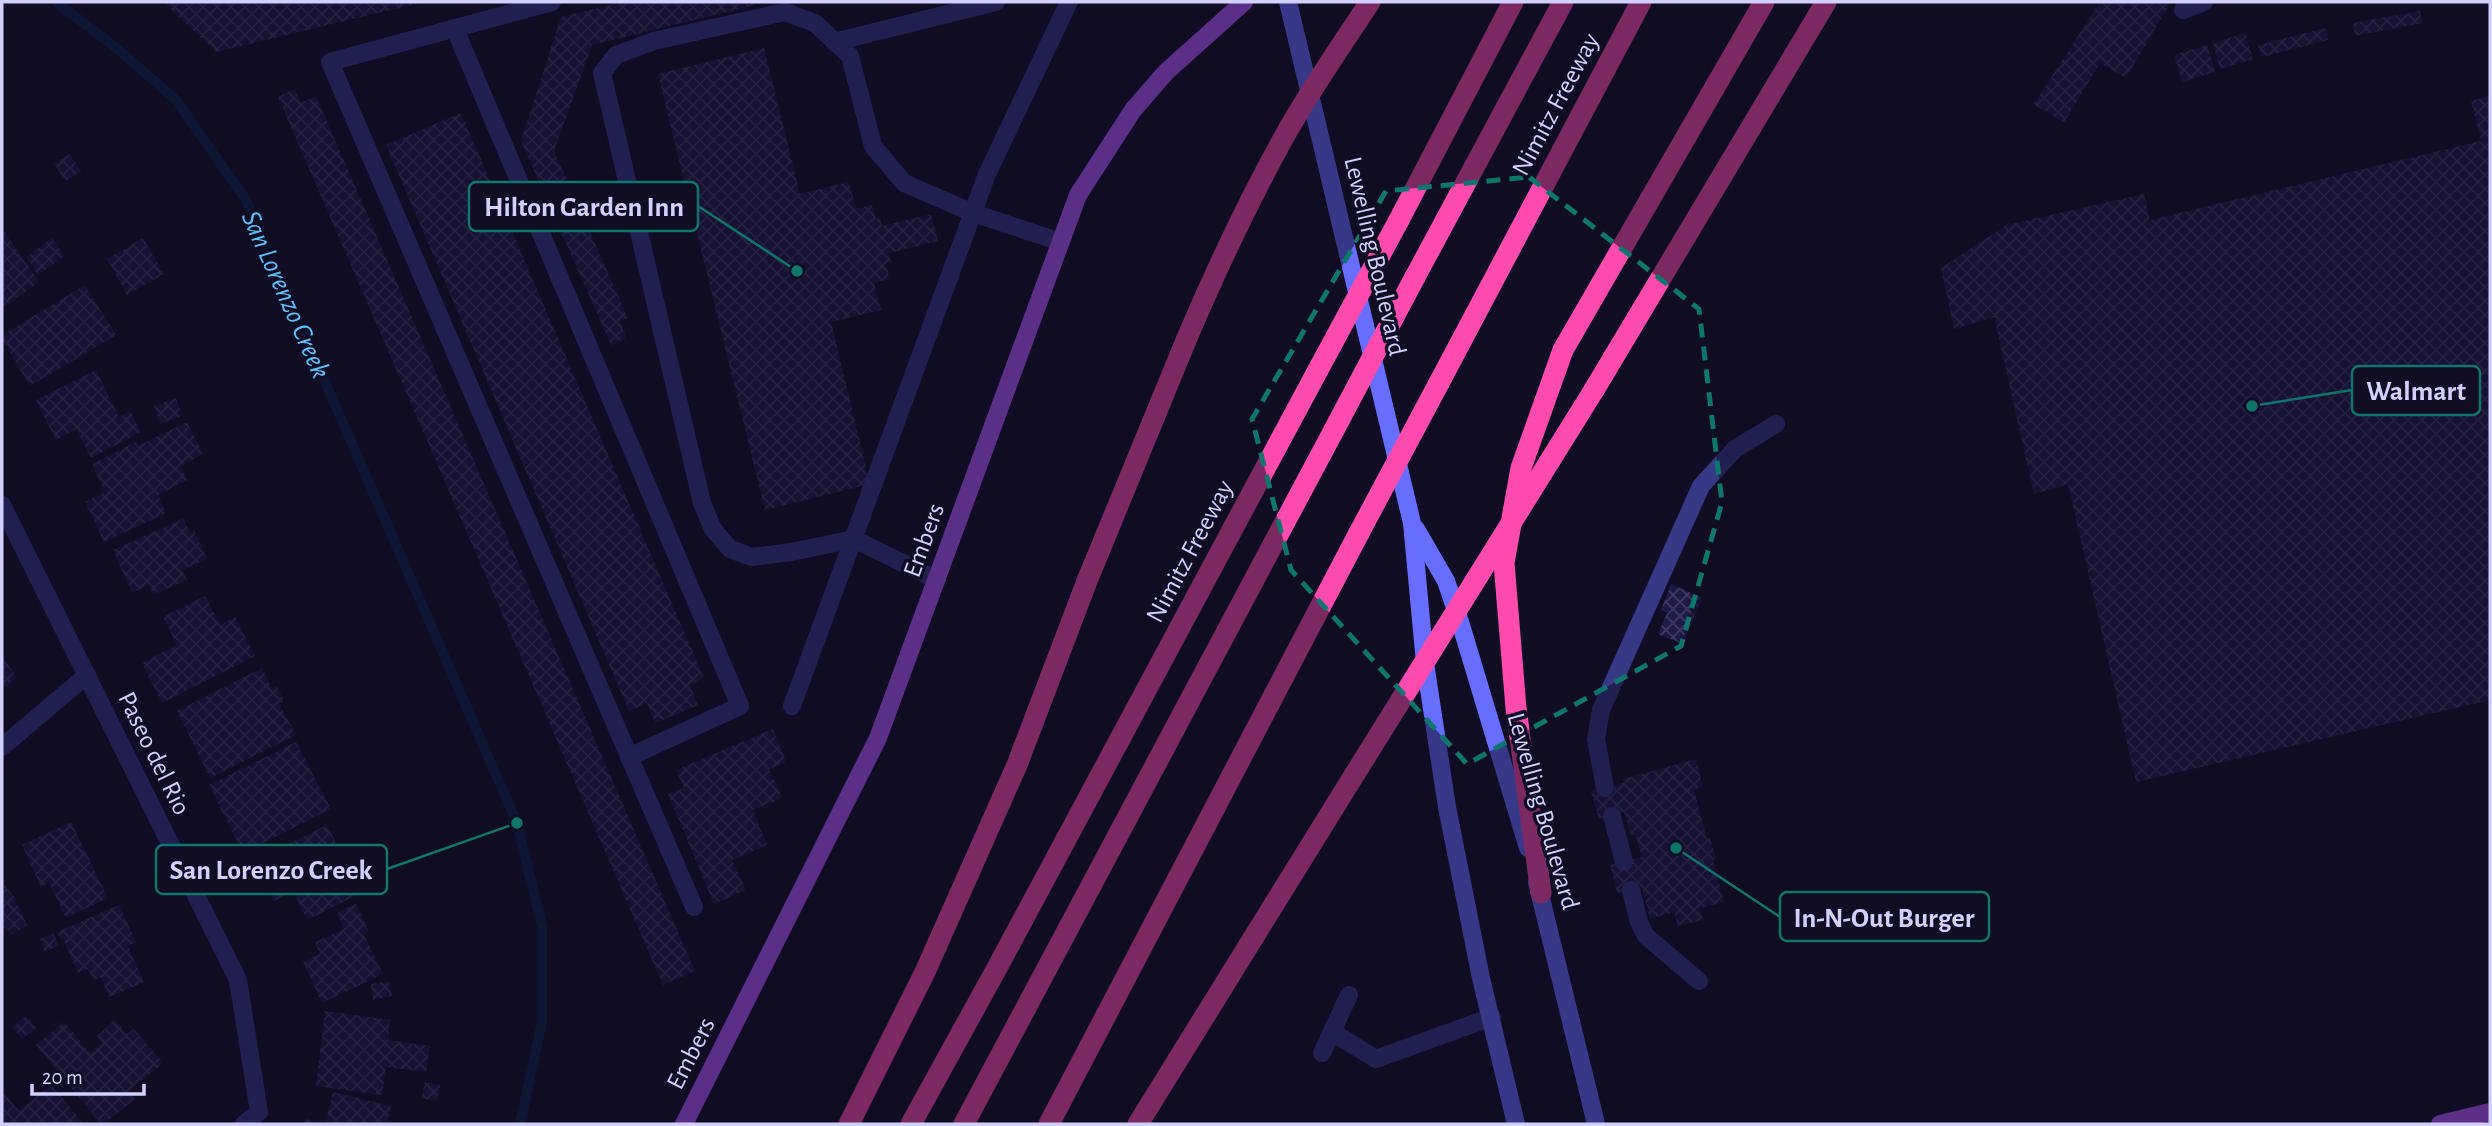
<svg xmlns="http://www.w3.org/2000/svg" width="2492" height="1126" font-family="'Alegreya Sans',sans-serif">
<defs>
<pattern id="building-cross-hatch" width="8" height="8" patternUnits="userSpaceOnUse" patternTransform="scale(1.75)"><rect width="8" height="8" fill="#1f1946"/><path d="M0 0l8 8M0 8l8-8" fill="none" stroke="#3f3962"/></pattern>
</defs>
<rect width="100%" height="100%" fill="#100d24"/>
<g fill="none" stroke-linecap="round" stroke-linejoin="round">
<path stroke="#0a2447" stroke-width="10" d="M56 2 114 46 176 100 246 200 517 823 542 926V1022L520 1124"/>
</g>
<g fill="url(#building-cross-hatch)">
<path d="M163 2H420V3L216 52Z"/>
<path d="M623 2 763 3 592 45 554 151 628 318 620 322 627 338 611 345 521 141 561 17Z"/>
<path d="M2100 2H2171L2126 78 2100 63 2064 123 2034 104Z"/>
<path d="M2420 11 2422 23 2355 36 2353 23Z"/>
<path d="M2325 28 2328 40 2262 57 2258 45Z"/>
<path d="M2245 33 2253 59 2220 69 2213 43Z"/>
<path d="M2207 45 2215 72 2182 82 2174 55Z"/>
<path d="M764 48 800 194 849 182 856 209 872 205 876 219 880 218 882 226 931 214 938 241 889 253 891 262 886 263 890 279 874 283 881 310 831 322 870 484 765 510 658 74Z"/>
<path d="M295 89 301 103 316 96 695 971 663 985 278 97Z"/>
<path d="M2490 95V700L2136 782 2068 484 2034 494 1994 317 1954 329 1941 268 2007 225 2144 194 2150 220 2481 141 2471 101Z"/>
<path d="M461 113 704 678 690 685 698 705 655 723 647 703 629 711 386 145Z"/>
<path d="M69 154 81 171 66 181 54 164Z"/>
<path d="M2 228 39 282 4 307 2 303Z"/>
<path d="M52 238 65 256 38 275 26 257Z"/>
<path d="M143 238 164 274 127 295 107 259Z"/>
<path d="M85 285 116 335 30 386 2 339V335Z"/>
<path d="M96 370 119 417 130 411 141 432 91 458 76 429 56 440 36 400Z"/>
<path d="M176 398 182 416 160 424 154 406Z"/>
<path d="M187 422 203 454 181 466 187 480 158 495 166 513 104 542 85 502 105 492 92 464 136 442 138 446Z"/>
<path d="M183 519 190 532 194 530 207 559 182 570 187 580 153 595 149 585 132 593 113 550Z"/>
<path d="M1671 584 1702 598 1683 644 1658 634 1667 613 1661 610Z"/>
<path d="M205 596 220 625 235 617 255 656 162 703 142 663 177 645 163 617Z"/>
<path d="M2 656 17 678 2 689Z"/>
<path d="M262 668 272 689 277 686 284 701 279 704 296 735 210 778 177 711Z"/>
<path d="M773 729 786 762 769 769 782 798 753 810 767 845 732 860 746 890 714 904 668 794 684 788 676 770Z"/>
<path d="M296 742 331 809 243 853 209 785Z"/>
<path d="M1696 759 1703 787 1694 790 1707 839 1710 838 1716 859 1713 860 1724 902 1700 908 1703 920 1678 926 1674 912 1650 919 1642 887 1617 893 1610 865 1642 857 1635 834 1631 835 1624 812 1599 819 1591 791 1624 783 1623 779Z"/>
<path d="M71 822 108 898 66 918 49 883 41 887 22 845Z"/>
<path d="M327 825 361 893 307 920 293 891 274 901 254 861Z"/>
<path d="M2 882 14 897 27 925 12 935 5 927 2 929Z"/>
<path d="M356 904 369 932 364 935 383 974 322 1003 303 962 320 954 315 942 344 929 337 913Z"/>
<path d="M119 905 136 942 128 946 144 982 109 997 101 977 93 980 88 969 78 973 63 939 61 940 57 932Z"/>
<path d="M53 933 59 945 45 952 40 939Z"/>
<path d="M389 981 392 996 373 1000 371 984Z"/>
<path d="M325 1011 390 1020 388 1040 430 1046 426 1072 386 1067 382 1095 316 1086Z"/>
<path d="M26 1016 36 1028 22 1039 12 1027Z"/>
<path d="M115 1020 127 1034 134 1029 163 1063 129 1091 135 1099 104 1124H101L36 1045 64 1022 90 1053 102 1043 97 1036Z"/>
<path d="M425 1082 440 1085 437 1101 422 1098Z"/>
<path d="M51 1085 84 1124H2V1097L5 1094 19 1111Z"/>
<path d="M333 1092 391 1106 387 1124H325Z"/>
<path d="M305 1119 323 1123V1124H304Z"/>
</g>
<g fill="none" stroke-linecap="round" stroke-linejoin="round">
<g stroke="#363985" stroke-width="18">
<path d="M552 2 330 62 694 907"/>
<path d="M2183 10 2204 2"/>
<path d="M455 29 740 706 629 757"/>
<path d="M834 42 996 2"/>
<path d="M937 580 854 539 791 552 752 557 730 549 713 529 702 503 602 73 616 55 654 41 785 12 815 23 850 56 873 146 904 183 973 213 1061 242"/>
<path d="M792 706 987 174 1069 2"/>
<path d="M1605 788 1596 739 1601 710 1701 486 1735 449 1776 424"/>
<path d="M1612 816 1624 862"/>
<path d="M1631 890 1639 922 1646 936 1699 981"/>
<path d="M1332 1032 1376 1059 1492 1017"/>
<path d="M1322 1053 1349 995"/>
</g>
<g stroke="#363985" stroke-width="18">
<path d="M2 505 238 980 259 1112 244 1124"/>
<path d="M2 747 87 675"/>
</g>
<g stroke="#676eff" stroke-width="18">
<path d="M1288 2 1412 523 1425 663 1447 807 1481 978 1516 1124"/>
<path d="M1416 529 1446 581 1461 625 1528 848"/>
<path d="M1537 882 1596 1124"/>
</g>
<g stroke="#b557ff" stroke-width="18">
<path d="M684 1124 878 738 1078 195 1133 110 1166 72 1244 2"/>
<path d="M2440 1124 2490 1112"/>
</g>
<g stroke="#ff4bae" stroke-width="21">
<path d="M1399 220 1513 2"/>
<path d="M1415 277 1563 2"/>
<path d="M1439 383 1641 2"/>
<path d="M1594 390 1826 2"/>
<path d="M1541 893 1516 708 1504 563 1521 468 1563 350 1764 2"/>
<path d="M849 1124 925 972 1017 765 1087 581 1187 338"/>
<path d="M911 1124 997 968 1318 370"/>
<path d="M964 1124 1334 430"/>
<path d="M1049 1124 1359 533"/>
<path d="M1138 1124 1348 785"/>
</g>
<g stroke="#ff4bae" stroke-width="21">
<path d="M1187 338C1216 270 1248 202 1284 137 1310 90 1341 46 1370 2"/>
<path d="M1318 370 1399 220"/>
<path d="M1334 430 1415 277"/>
<path d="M1359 533 1439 383"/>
<path d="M1348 785 1594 390"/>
</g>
</g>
<path d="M0 0H2492V1126H0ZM1529 177 1699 309 1722 502 1681 646 1467 764 1291 570 1252 419 1386 191Z" fill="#100d24" fill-opacity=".55" fill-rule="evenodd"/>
<path fill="none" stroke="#0f766e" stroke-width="5" stroke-dasharray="14 9" stroke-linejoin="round" d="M1529 177 1699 309 1722 502 1681 646 1467 764 1291 570 1252 419 1386 191Z"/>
<g text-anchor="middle" stroke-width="7" stroke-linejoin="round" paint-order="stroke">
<g font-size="26" fill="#d2d0ff" stroke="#100d24">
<text transform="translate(1555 104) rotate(-62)" y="9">Nimitz Freeway</text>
<text transform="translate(1376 256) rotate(77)" y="9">Lewelling Boulevard</text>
<text transform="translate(923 540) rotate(-70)" y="9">Embers</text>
<text transform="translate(1189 551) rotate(-62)" y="9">Nimitz Freeway</text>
<text transform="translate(155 753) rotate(64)" y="9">Paseo del Rio</text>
<text transform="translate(1544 811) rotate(74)" y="9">Lewelling Boulevard</text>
<text transform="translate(690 1053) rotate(-63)" y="9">Embers</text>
</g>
<g font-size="28" font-style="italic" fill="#5ec0ff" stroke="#100d24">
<text transform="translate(287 294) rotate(66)" y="10">San Lorenzo Creek</text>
</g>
</g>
<path fill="none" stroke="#0f766e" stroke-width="2.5" d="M797 271L698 206M2252 406L2352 390M517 823L387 869M1676 848L1780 917"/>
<g fill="#0f766e" stroke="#100d24" stroke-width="2.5">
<circle cx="797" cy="271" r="7"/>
<circle cx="2252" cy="406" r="7"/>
<circle cx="517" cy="823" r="7"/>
<circle cx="1676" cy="848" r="7"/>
</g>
<g fill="#100d24" stroke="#0f766e" stroke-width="2.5">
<rect x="469" y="182" width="229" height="49" rx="7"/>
<rect x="2352" y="366" width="128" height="49" rx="7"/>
<rect x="156" y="845" width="231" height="49" rx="7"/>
<rect x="1780" y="892" width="209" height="49" rx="7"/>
</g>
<g font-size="28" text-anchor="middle" font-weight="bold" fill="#d2d0ff">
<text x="584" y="216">Hilton Garden Inn</text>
<text x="2416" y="400">Walmart</text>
<text x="271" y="879">San Lorenzo Creek</text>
<text x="1884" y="927">In-N-Out Burger</text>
</g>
<rect width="2492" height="1126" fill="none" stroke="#d2d0ff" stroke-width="7"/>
<path d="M32 1084v10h112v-10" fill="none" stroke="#d2d0ff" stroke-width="3.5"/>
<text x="42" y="1084" font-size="21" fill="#d2d0ff" stroke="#100d24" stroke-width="5" paint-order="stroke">20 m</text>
</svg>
